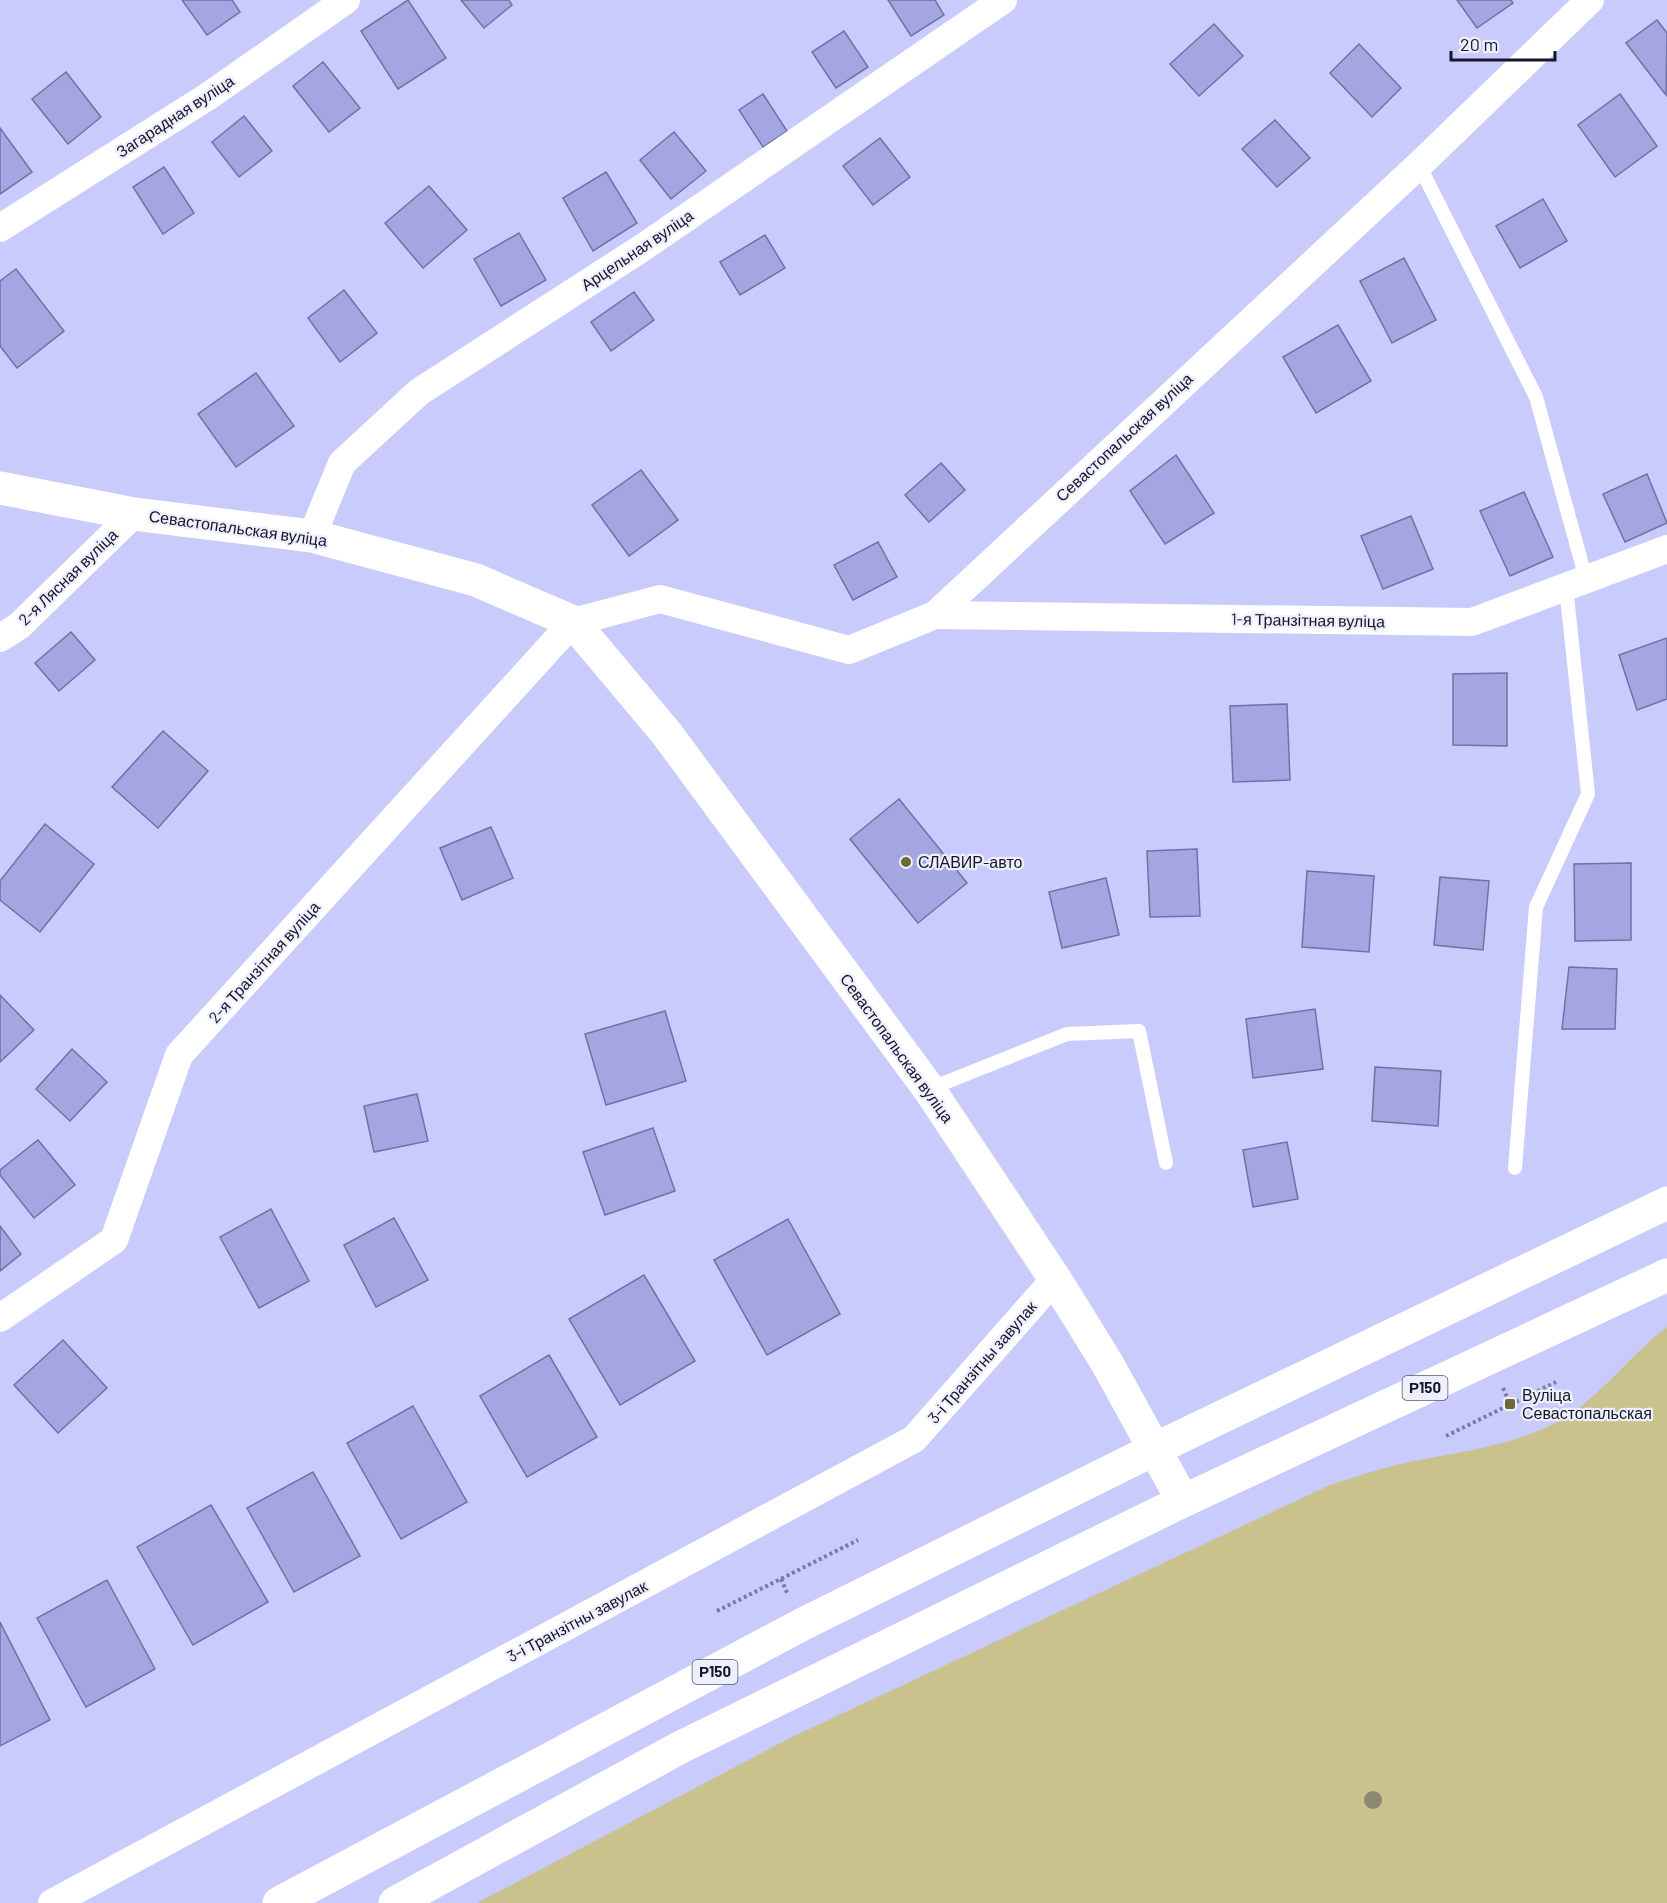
<svg xmlns="http://www.w3.org/2000/svg" width="1667" height="1903" font-family="Barlow,sans-serif">
<rect width="100%" height="100%" fill="#c8cbfb"/>
<path fill="#c9c28d" d="M1667 1327V1903H477L790 1738 1330 1485C1358 1476 1385 1467 1414 1461 1464 1451 1519 1445 1564 1418 1602 1395 1631 1354 1667 1327Z"/>
<g fill="#a3a6e1" stroke="#6f71a7" stroke-width="1.5">
<path d="M182 0H232L240 12 207 35Z"/>
<path d="M408 0 446 58 398 89 361 31Z"/>
<path d="M461 0H509L512 5 484 28Z"/>
<path d="M888 0H935L944 15 911 36Z"/>
<path d="M1457 0H1511L1513 3 1477 28Z"/>
<path d="M1657 20 1667 33 1666 95 1626 43Z"/>
<path d="M1214 24 1243 56 1199 96 1170 64Z"/>
<path d="M844 31 868 67 836 88 812 52Z"/>
<path d="M1359 44 1401 88 1372 117 1330 73Z"/>
<path d="M323 62 360 108 329 132 293 86Z"/>
<path d="M66 72 101 117 68 144 32 99Z"/>
<path d="M763 94 787 131 763 147 739 110Z"/>
<path d="M1620 94 1657 146 1615 177 1578 125Z"/>
<path d="M244 116 272 151 239 177 212 142Z"/>
<path d="M1275 120 1310 158 1277 187 1242 149Z"/>
<path d="M0 128 32 172 0 194Z"/>
<path d="M674 132 706 171 671 199 640 160Z"/>
<path d="M880 138 910 177 873 205 843 166Z"/>
<path d="M164 167 194 213 163 234 133 187Z"/>
<path d="M606 172 637 223 593 251 563 198Z"/>
<path d="M429 186 467 230 423 268 385 223Z"/>
<path d="M1543 199 1567 241 1520 268 1496 226Z"/>
<path d="M519 233 546 280 501 306 474 259Z"/>
<path d="M765 235 785 268 740 295 720 262Z"/>
<path d="M1404 258 1436 320 1392 343 1360 281Z"/>
<path d="M16 269 64 331 17 368 0 346V281Z"/>
<path d="M344 290 377 333 340 362 308 318Z"/>
<path d="M634 292 654 320 611 351 591 322Z"/>
<path d="M1338 325 1371 381 1316 413 1283 357Z"/>
<path d="M256 373 294 426 236 467 198 414Z"/>
<path d="M1176 455 1214 513 1165 544 1130 491Z"/>
<path d="M941 463 965 490 929 522 905 495Z"/>
<path d="M641 470 678 520 629 556 592 505Z"/>
<path d="M1647 474 1667 523 1625 542 1603 494Z"/>
<path d="M1524 492 1553 557 1510 576 1480 511Z"/>
<path d="M1411 516 1433 569 1383 589 1361 536Z"/>
<path d="M878 542 897 577 853 600 834 565Z"/>
<path d="M71 632 95 660 59 691 35 663Z"/>
<path d="M1667 638V699L1637 710 1619 655Z"/>
<path d="M1507 673V746L1453 745V674Z"/>
<path d="M1287 704 1290 780 1233 782 1230 706Z"/>
<path d="M163 731 208 771 158 828 112 787Z"/>
<path d="M899 799 967 883 918 923 850 839Z"/>
<path d="M45 824 94 864 40 932 0 900V881Z"/>
<path d="M491 827 513 878 462 900 440 848Z"/>
<path d="M1197 849 1200 916 1150 917 1147 851Z"/>
<path d="M1631 863V940L1575 941 1574 864Z"/>
<path d="M1307 871 1374 876 1369 952 1302 947Z"/>
<path d="M1440 877 1489 881 1483 950 1434 945Z"/>
<path d="M1106 878 1119 935 1062 948 1049 892Z"/>
<path d="M1569 967 1617 969 1615 1029H1562Z"/>
<path d="M0 995 34 1030 0 1062Z"/>
<path d="M1315 1009 1323 1069 1253 1078 1246 1019Z"/>
<path d="M665 1011 686 1081 606 1105 585 1034Z"/>
<path d="M72 1049 107 1082 70 1121 36 1089Z"/>
<path d="M1375 1067 1441 1071 1438 1126 1372 1121Z"/>
<path d="M417 1094 428 1141 374 1152 364 1106Z"/>
<path d="M653 1128 675 1191 605 1215 583 1152Z"/>
<path d="M38 1140 75 1185 34 1218 0 1175V1170Z"/>
<path d="M1287 1142 1298 1199 1253 1207 1243 1150Z"/>
<path d="M271 1209 309 1281 259 1308 220 1237Z"/>
<path d="M394 1218 428 1280 376 1307 344 1245Z"/>
<path d="M788 1219 840 1314 767 1355 714 1260Z"/>
<path d="M0 1226 21 1254 0 1271Z"/>
<path d="M644 1275 695 1361 620 1405 569 1319Z"/>
<path d="M63 1340 107 1388 58 1433 14 1385Z"/>
<path d="M549 1355 597 1437 527 1477 480 1396Z"/>
<path d="M413 1406 467 1502 401 1539 347 1443Z"/>
<path d="M313 1472 360 1556 294 1592 247 1508Z"/>
<path d="M211 1505 268 1602 193 1645 137 1547Z"/>
<path d="M107 1580 155 1669 86 1707 37 1618Z"/>
<path d="M0 1622 50 1720 0 1746Z"/>
</g>
<g fill="none" stroke-linecap="round" stroke-linejoin="round">
<g stroke="#7a7ba0" stroke-width="4" stroke-dasharray="3 3" stroke-linecap="butt">
<path d="M1503 1388 1510 1404"/>
<path d="M1446 1436 1556 1382"/>
<path d="M781 1579 788 1595"/>
<path d="M717 1611 858 1540"/>
</g>
<g stroke="#fff" stroke-width="14">
<path d="M1419 165 1536 397 1586 579"/>
<path d="M929 1089 1067 1034 1139 1031 1166 1163"/>
<path d="M1515 1168 1536 907 1588 794 1566 587"/>
</g>
<g stroke="#fff" stroke-width="28">
<path d="M0 228 207 97 346 0"/>
<path d="M312 536 342 463 419 392 642 248 1003 0"/>
<path d="M935 615 1472 622 1667 549"/>
<path d="M0 638 19 626 134 514"/>
<path d="M0 1318 114 1240 179 1055 573 622 660 599 849 650 935 615 1419 165 1590 0"/>
<path d="M52 1903 914 1439 1055 1279"/>
</g>
<path stroke="#fff" stroke-width="33" d="M0 488 134 514 312 536 476 580 573 622 667 734 929 1089 1055 1279 1107 1363 1183 1501"/>
<g stroke="#fff" stroke-width="33">
<path d="M279 1903 803 1624 1155 1449 1667 1203"/>
<path d="M395 1903 681 1747 1183 1501 1667 1275"/>
</g>
</g>
<circle fill="#8c8871" cx="1373" cy="1800" r="9"/>
<g fill="#6f6834" stroke="#eeeffc" stroke-width="2">
<circle cx="906" cy="862" r="6"/>
<rect x="1504" y="1398" width="12" height="12" rx="3"/>
</g>
<g text-anchor="middle" stroke-width="4.5" stroke-linejoin="round" paint-order="stroke">
<g fill="#eeeffc" stroke="#57576a" stroke-width="1.5">
<rect x="1402.5" y="1376" width="45" height="24" rx="4.5"/>
<rect x="692.5" y="1660" width="45" height="24" rx="4.5"/>
</g>
<g font-size="15" font-weight="bold" fill="#16162b">
<text x="1425" y="1393">Р150</text>
<text x="715" y="1677">Р150</text>
</g>
<g font-size="16" fill="#16162b" stroke="#eeeffc">
<text transform="translate(175 116) rotate(-33)" y="6">Загарадная вуліца</text>
<text transform="translate(637 250) rotate(-34)" y="6">Арцельная вуліца</text>
<text transform="translate(1124 437) rotate(-43)" y="6">Севастопальская вуліца</text>
<text transform="translate(238 528) rotate(8)" y="6">Севастопальская вуліца</text>
<text transform="translate(68 577) rotate(-44)" y="6">2-я Лясная вуліца</text>
<text transform="translate(1308 620) rotate(1)" y="6">1-я Транзітная вуліца</text>
<text transform="translate(264 962) rotate(-48)" y="6">2-я Транзітная вуліца</text>
<text transform="translate(897 1048) rotate(54)" y="6">Севастопальская вуліца</text>
<text transform="translate(982 1362) rotate(-49)" y="6">3-і Транзітны завулак</text>
<text transform="translate(577 1621) rotate(-28)" y="6">3-і Транзітны завулак</text>
</g>
<g font-size="16" fill="#16162b" stroke="#eeeffc" text-anchor="start">
<text x="918" y="868">СЛАВИР-авто</text>
<text x="1522" y="1401">Вуліца<tspan x="1522" dy="18">Севастопальская</tspan></text>
</g>
</g>
<path d="M1451 51v9h104v-9" fill="none" stroke="#16162b" stroke-width="3"/>
<text x="1460" y="51" font-size="18" fill="#16162b" stroke="#eeeffc" stroke-width="4.5" paint-order="stroke">20 m</text>
</svg>
